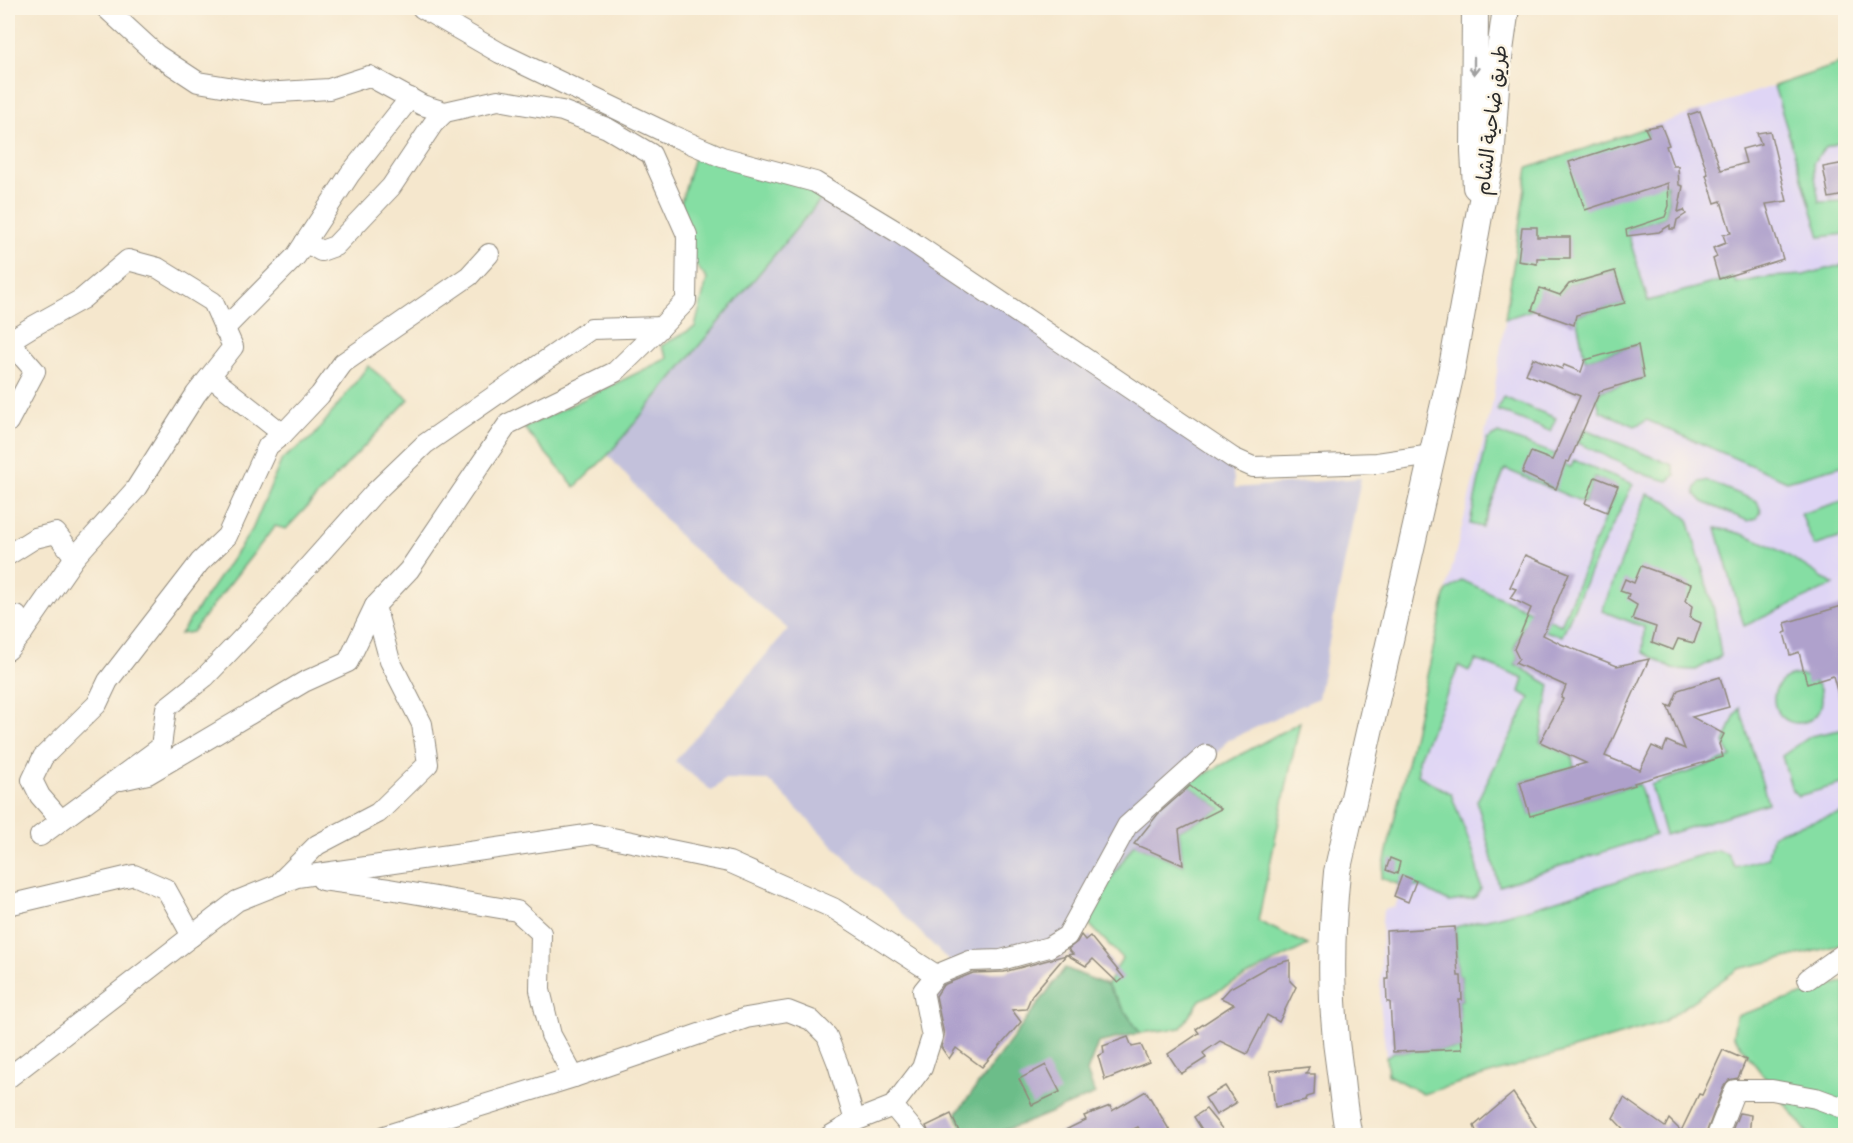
<svg xmlns="http://www.w3.org/2000/svg" width="1853" height="1143" font-family="Dekko,'Playpen Sans Arabic',sans-serif">
<rect width="100%" height="100%" fill="#fcf5e5"/>
<filter id="ink" filterUnits="userSpaceOnUse"><feTurbulence type="fractalNoise" baseFrequency=".0167" numOctaves="2"/><feDisplacementMap in="SourceGraphic" scale="12" xChannelSelector="R" yChannelSelector="G"/><feConvolveMatrix kernelMatrix="1 2 1 2 8 2 1 2 1" color-interpolation-filters="sRGB"/></filter>
<filter id="wash" filterUnits="userSpaceOnUse"><feTurbulence type="fractalNoise" baseFrequency=".008" numOctaves="4" result="noise"/><feDisplacementMap in="SourceGraphic" scale="24" xChannelSelector="R" yChannelSelector="G"/><feGaussianBlur stdDeviation="1.35" result="paint"/><feColorMatrix in="noise" values="0 0 0 0 0 0 0 0 0 0 0 0 0 0 0 0 0 1.4 0 .05"/><feComposite in="paint" operator="in"/></filter>
<g filter="url(#wash)">
<rect width="100%" height="100%" fill="#f5e7cd"/>
<path fill="#dfd5f5" d="M1845 62V944L1738 969 1663 1022 1423 1094 1388 1075 1380 1001 1382 922 1383 910 1395 907 1403 886 1381 878 1446 592 1492 406 1528 168Z"/>
<path fill="#c3c1db" d="M831 187 1231 456 1235 488 1361 478 1318 698 1227 741 1141 844 1093 918 1070 946 957 969 768 780 725 779 712 791 675 761 788 629 684 541 608 455Z"/>
<g fill="#85dea3" stroke="#588467" stroke-width="1.5">
<path d="M1845 62V140L1825 148 1813 163 1819 202 1845 201V234L1820 237 1774 86Z"/>
<path d="M1645 128C1657 155 1676 188 1665 217L1627 230 1648 301 1734 277 1736 283 1770 277 1804 275 1845 264V465L1787 481 1647 420 1635 426 1600 411 1597 400 1601 391 1644 378 1637 345 1585 360 1576 315 1625 303 1615 271 1569 284 1560 295 1532 310 1505 319 1528 168Z"/>
<path d="M698 143 831 187 608 455 575 487 524 428 668 358 661 346 695 327 707 279 689 257 681 202Z"/>
<path d="M368 366 409 399 286 529 275 526 192 632 180 634 252 530 282 459 314 436Z"/>
<path d="M1503 397 1556 418 1550 431 1497 410Z"/>
<path d="M1585 429 1672 465 1675 475 1668 481 1646 475 1578 443Z"/>
<path d="M1498 433 1565 458 1563 464 1571 467 1574 460 1633 484 1594 563 1562 636 1524 625 1514 648 1519 659 1515 664 1550 685 1540 742 1572 756 1574 767 1520 782 1530 815 1639 784 1655 835 1499 886 1477 801 1530 698 1520 692 1524 679 1476 660 1469 671 1459 666 1418 760V775L1451 794 1474 854 1481 889 1475 898 1449 902 1420 887 1403 886 1381 878 1446 592 1462 580 1561 625 1617 487 1595 477 1585 503 1505 469 1482 527 1470 524 1487 440Z"/>
<path d="M1707 481 1757 501 1761 511 1757 518 1748 521 1703 502 1696 495 1695 490 1699 482Z"/>
<path d="M1647 494 1667 501 1688 519 1714 610 1721 656 1696 670 1672 669 1643 652 1644 627 1602 611Z"/>
<path d="M1845 500V536L1814 546 1801 514Z"/>
<path d="M1716 528C1761 534 1797 561 1834 585L1744 626Z"/>
<circle cx="1798" cy="699" r="24"/>
<path d="M1740 708 1768 803 1665 835 1651 785 1731 757 1724 743 1734 717Z"/>
<path d="M1300 722 1258 921 1308 945 1200 1000 1181 1028 1140 1033 1107 985 1122 958 1084 919 1134 844 1183 865 1179 830 1221 809 1187 784Z"/>
<path d="M1845 729V783L1798 796 1792 790 1782 756 1811 736Z"/>
<path d="M1845 812V944L1738 969 1663 1022 1423 1094 1388 1075 1386 1057 1393 1052 1461 1049 1459 1000H1462L1461 976H1458L1455 927 1531 908 1717 850 1727 854 1735 867 1768 858 1772 836 1783 830Z"/>
<path d="M1845 981V1135H1809L1733 1036 1736 1016Z"/>
</g>
<path fill="#6cbd89" stroke="#4c745a" stroke-width="1.5" d="M1065 968 1107 985 1140 1033 1098 1043 1087 1072 1095 1094 1028 1122 991 1135H964L956 1114Z"/>
<g id="blocks">
<g fill="#afa1cc">
<path d="M1700 111 1721 170 1746 163 1742 149 1761 144 1757 133 1770 131 1787 201 1766 204 1783 259 1719 279 1713 259 1717 257 1713 248 1726 243 1723 235 1731 233 1721 201 1715 203 1706 175 1708 174 1688 115Z"/>
<path d="M1661 125 1669 145 1666 146 1673 166H1678L1679 185 1683 186 1678 212 1684 210 1686 214 1677 220 1675 229H1670V225L1659 232 1627 236 1626 230 1665 217 1669 206 1668 183 1585 210 1569 162 1649 136 1645 128Z"/>
<path d="M1845 163V195L1829 198 1823 167Z"/>
<path d="M1522 227H1537V237H1570V258H1537V264L1518 261Z"/>
<path d="M1615 271 1625 303 1576 315 1574 325 1532 310 1540 288 1560 295 1569 284Z"/>
<path d="M1638 345 1644 378 1600 391 1569 462 1566 461 1556 489 1522 473 1531 452 1552 460 1580 396 1526 374 1533 358 1562 369 1564 365 1581 372 1585 360Z"/>
<path d="M1595 477 1618 486 1607 512 1585 503Z"/>
<path d="M1525 555 1569 573 1543 635 1561 644 1617 666 1649 659 1605 756 1640 770 1652 746 1663 751 1667 741 1685 749 1667 705 1671 707 1678 690 1720 677 1729 707 1692 717 1724 734 1719 744 1723 757 1634 783 1635 785 1530 816 1520 782 1586 763 1540 742 1563 699 1561 698 1566 686 1515 663 1519 659 1514 649 1531 608 1510 598 1516 589 1510 587Z"/>
<path d="M1641 566 1691 584 1685 601 1692 606 1690 618 1701 623 1694 643 1678 639 1673 650 1652 642 1656 627 1632 619 1637 605 1627 599 1629 594 1620 591 1625 579 1634 583Z"/>
<path d="M1845 605V707L1842 708 1833 676 1807 684 1799 652 1790 655 1784 633 1787 632 1785 623Z"/>
<path d="M1190 786 1221 809 1179 830 1183 865 1134 844 1158 814Z"/>
<path d="M1390 858 1400 862 1397 874 1386 870Z"/>
<path d="M1402 875 1416 881 1408 902 1394 896Z"/>
<path d="M1455 927 1458 976H1461L1462 1000H1459L1462 1049 1393 1052 1390 1002H1387L1386 979H1388L1386 931Z"/>
<path d="M1081 935 1085 940 1090 936 1124 978 1118 983 1093 959 1086 966 1067 955 1073 954 1068 949 1077 942Z"/>
<path d="M1066 955 1032 995 1026 1009 1012 1010 1021 1022 982 1067 956 1048 949 1059 941 1047 944 1035 936 996 943 985 973 973 1004 972Z"/>
<path d="M1290 960V981L1296 987 1279 1022 1267 1015 1247 1054 1220 1041 1203 1053 1206 1058 1181 1074 1168 1054 1199 1033 1196 1029 1234 1004 1221 998 1230 988 1269 966Z"/>
<path d="M1128 1037 1132 1047 1141 1045 1149 1062 1105 1080 1098 1056 1104 1053 1103 1046Z"/>
<path d="M1723 1050 1746 1060 1738 1078 1729 1080 1724 1086 1705 1136H1630L1613 1118 1624 1098 1665 1127 1669 1119 1681 1131 1699 1094 1702 1095Z"/>
<path d="M1046 1065 1060 1092 1032 1105 1019 1079Z"/>
<path d="M1309 1067 1306 1074H1315L1314 1095 1307 1097 1306 1101 1275 1107 1270 1071Z"/>
<path d="M1225 1086 1236 1103 1216 1115 1205 1098Z"/>
<path d="M1146 1091 1173 1136H1143L1138 1127 1118 1136H1053L1086 1120 1084 1116 1110 1106 1112 1111Z"/>
<path d="M1513 1093 1542 1136H1478L1474 1126Z"/>
<path d="M1206 1109 1228 1136H1206L1194 1117Z"/>
<path d="M1739 1113 1751 1115 1749 1136H1736L1731 1133Z"/>
<path d="M951 1114 961 1136H930L926 1126Z"/>
</g>
</g>
</g>
<g filter="url(#ink)">
<use href="#blocks" fill-opacity="0" stroke="#90897c" stroke-width="1.5"/>
<g fill="none" stroke-linecap="round" stroke-linejoin="round">
<defs>
<g id="minor">
<path d="M422 8 500 53 671 135 722 157 815 182 899 233 1233 458 1253 467 1377 463 1432 455"/>
<path d="M305 242 321 251 335 246 391 187 433 124 445 112"/>
<path d="M224 329 296 256 350 174 410 98"/>
<path d="M8 340 35 371 8 422"/>
<path d="M211 377 283 434"/>
<path d="M8 555 35 538 56 533 75 557"/>
<path d="M375 606 409 570 508 424 615 372 661 327"/>
<path d="M8 619 17 616 23 632"/>
<path d="M8 650 23 632 75 557 135 490 196 394 233 347 213 302 158 268 128 260 82 299 30 328 9 341"/>
<path d="M121 780 148 774 304 682 348 662 375 606 390 661 422 724 428 764 378 813 317 845 281 881"/>
<path d="M61 820 40 796 32 780 43 757 97 704 108 681 200 562 227 536 268 446 283 434 320 395 343 363 469 276 489 254"/>
<path d="M40 836 161 747 166 708 205 677 274 605 374 493 425 444 591 329 661 327 686 301 687 235 651 154 607 128 562 111 498 100 445 112 422 105 369 76 329 89 264 93 198 82 157 55 106 8"/>
<path d="M322 880 389 889 517 911 541 933 540 990 551 1035 574 1077"/>
<path d="M8 905 134 875 166 889 192 936"/>
<path d="M1808 979 1846 952"/>
<path d="M8 1078 237 901 297 877 593 834 729 862 833 908 936 975 970 961 1001 960 1049 947 1067 936 1127 826 1206 755"/>
<path d="M893 1106 918 1136"/>
<path d="M384 1136 574 1077 746 1018 788 1011 811 1020 827 1036 838 1064 855 1121"/>
<path d="M830 1136 855 1121 893 1106 922 1068 932 1037 923 991 936 975"/>
<path d="M1717 1136 1735 1090H1772L1816 1098 1846 1109"/>
</g>
<g id="major">
<path d="M1475 8 1474 152 1476 187"/>
<path d="M1349 1136C1345 1118 1343 1099 1341 1080 1330 1009 1330 944 1337 872L1451 373 1480 210 1491 161 1497 72 1506 8"/>
</g>
</defs>
<use href="#minor" stroke="#90897c" stroke-width="22"/>
<use href="#major" stroke="#90897c" stroke-width="28"/>
<use href="#minor" stroke="#fff" stroke-width="20"/>
<use href="#major" stroke="#fff" stroke-width="26"/>
</g>
<defs><path id="oneway-shaft" d="M-6 0H5M1.5-3L5.5 0L1.5 3" fill="none" stroke-width="1.6" stroke-linecap="round" stroke-linejoin="round" transform="scale(1.5)"/></defs>
<use stroke="#a0a0a0" href="#oneway-shaft" transform="translate(1474 66) rotate(90)"/>
</g>
<g text-anchor="middle" stroke-width="5" stroke-linejoin="round" paint-order="stroke">
<g font-size="20" fill="#2b2b2b" stroke="#fcf5e5">
<text transform="translate(1491 120) rotate(-83)" y="7">طريق ضاحية الشام</text>
</g>
</g>
<rect width="1853" height="1143" fill="none" stroke="#fcf5e5" stroke-width="30"/>
</svg>
